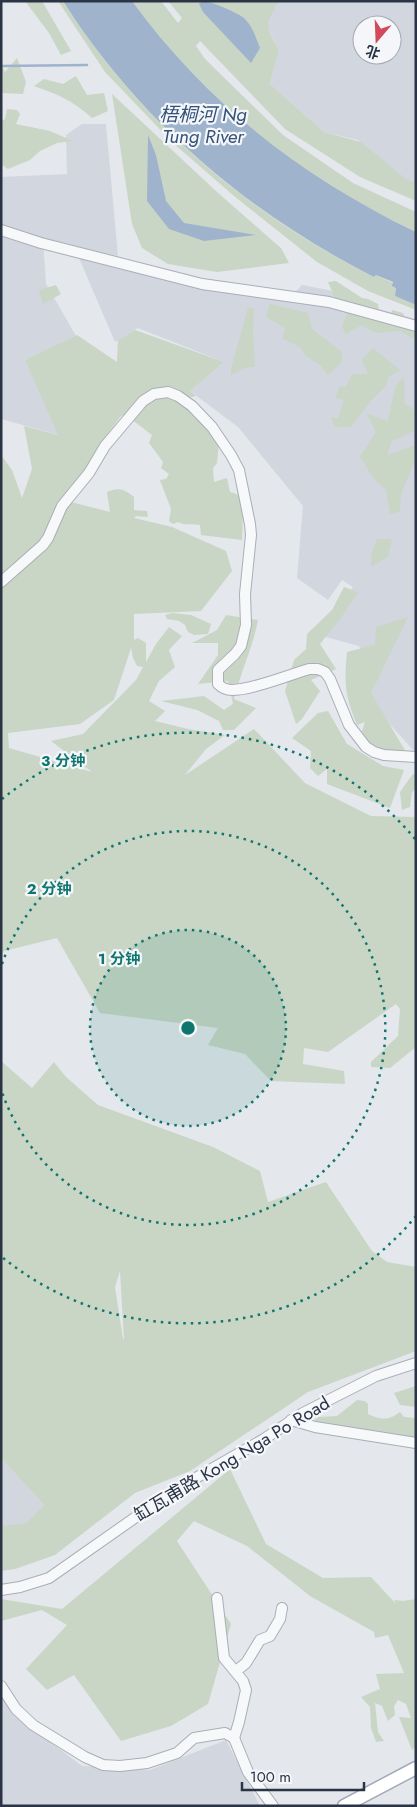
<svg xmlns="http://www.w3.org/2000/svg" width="417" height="1807" font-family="Jost,'Noto Sans SC',sans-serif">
<rect width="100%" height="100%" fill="#e4e7ec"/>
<g fill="#d2d6de" fill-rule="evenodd">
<path d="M280 1H416V184L408 181 358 140 324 132 270 84 279 50 263 18ZM362 25H392V55H362Z"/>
<path d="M82 124H106L118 256 43 240 46 284 76 336 25 360 59 435 1 419V177L67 174 66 135Z"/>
<path d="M79 258 206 290 288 299 302 285 348 294 364 305 416 319V753L356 687 367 661 359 646 322 636 353 587 342 580 328 600 297 578 303 506 238 427 190 391 224 362 138 328 115 342Z"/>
<path d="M1 1458 44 1505 26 1523 1 1527Z"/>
<path d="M1 1694 11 1712 82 1766 150 1770 226 1740 260 1806H1Z"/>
</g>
<g fill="#c9d6c5" fill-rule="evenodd">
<path d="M25 1H42L71 51 61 55 49 33Z"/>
<path d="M58 1H63C139 121 248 214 374 277L376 275 393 283 396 288 395 296 416 305V310L368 291 317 262 234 196 173 143 105 72Z"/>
<path d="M132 1H161L178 23 182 18 168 1H280L274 8 275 10C261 25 272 35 279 50L270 84 324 132 361 142 406 179 416 183V201L360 177 285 129 200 41 196 46 205 59 283 135 353 183 416 212V232C364 207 314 179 269 144 217 104 170 54 132 1Z"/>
<path d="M17 58 26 82 23 94 1 93V64L5 72Z"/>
<path d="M76 76 87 95 104 93 108 111 92 118C72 100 59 95 34 86L44 79 63 84Z"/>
<path d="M112 94 217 192 281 248 289 263 217 272 168 264 142 248 132 224Z"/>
<path d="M7 109 17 110 20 114 16 124 50 131 73 141 57 143 40 151 30 160 8 169 1 164V122L5 119Z"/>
<path d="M336 281 362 298 368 299 378 304 380 321H391L392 310 403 313 406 320 416 323V340L400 331 375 333 362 325 346 334 342 327 347 313 340 310 328 282Z"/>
<path d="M56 285 61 294 43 304 39 290Z"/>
<path d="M270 304 308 313 312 329 342 352V362L328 375 321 366 305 355 300 347 283 339 285 328 266 317Z"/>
<path d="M248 308H254L253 333 255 367H247L231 375V369Z"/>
<path d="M135 330 224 362 190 391 196 396 179 400 198 417 219 442 217 463 213 468 214 482 227 478 230 492 242 496 243 514 242 540 201 535 200 525C192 523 185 526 178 522L173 524 169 521 171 509 160 480 166 479 169 474 161 468 163 462 149 443 152 435 131 419 137 411 121 416 106 436 89 473 71 502 110 512 107 492C118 487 124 489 134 497V510L147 511 148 517 136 516 134 518 172 527 226 551 232 571 201 611 134 614V640L138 638 146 643V662L156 644 169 627 182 636 169 650 175 667 159 681 149 701 165 711 155 721 188 729 225 735 206 749 185 775 254 729 305 783 371 816 416 817V1047L390 1068 371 1067V1062L398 1036 400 1009 396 1004 328 1052 304 1048 303 1064 344 1071 345 1084 271 1081 245 1054 208 1045 218 1028 100 1013 57 938 4 951 1 954V455L12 470 22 498 32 469 24 426 58 435 25 360 77 335 117 362 118 340ZM131 648 133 658 137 666 143 667 136 680 83 734 51 741 92 772 9 748 8 733 80 724 114 700Z"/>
<path d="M373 348 400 370 388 377 386 386 370 402 351 427H335L331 417 338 419 344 400 335 398 340 386 346 387 352 374H368L362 360Z"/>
<path d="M404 376 405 404 416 411V430L392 441 387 455 416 445V458L401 494 400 512 390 514 386 490 374 479 360 457 376 432 367 414 388 421 395 387Z"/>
<path d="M377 539H392L388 557 371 567 372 553Z"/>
<path d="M344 587 358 592 341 618 320 644 336 669 311 680 320 691 302 719 296 724 285 691 294 660 306 649 307 634 332 610Z"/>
<path d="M173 613 191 615 211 624 208 634 194 635 188 632 185 625 179 621 167 619 165 615Z"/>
<path d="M226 615 258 620C253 647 241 671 234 699L256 708 234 730H223L219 721 197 710 161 701 204 696 224 710 233 704 228 681 198 684 218 655V643H192L217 630Z"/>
<path d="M408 617 371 693 406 752 374 757 362 731 365 722 357 725C345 695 344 684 347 652L375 645 376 627Z"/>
<path d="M328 711 347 744 383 766 404 770 390 808 327 784V769L318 776 310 768 311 751 292 738 318 713Z"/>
<path d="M416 773V789L412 792 410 807 402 810 400 792 412 775Z"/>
<path d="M1 1061 32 1088 54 1062 66 1077 98 1105 213 1147 260 1171 268 1202 326 1182 372 1251 387 1262 416 1267V1351L308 1392 190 1471 135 1493 55 1555 15 1569 1 1571V1526L26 1523 44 1505 1 1458ZM120 1271 124 1339H123L115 1287Z"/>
<path d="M416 1386V1407L400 1405 394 1393Z"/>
<path d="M357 1400 365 1401 368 1404V1414C381 1420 388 1421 400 1412L404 1417 416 1418V1439L319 1425 314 1420 319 1417 337 1416Z"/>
<path d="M230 1469 266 1544 323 1578 371 1577 396 1604 394 1600 403 1601 416 1599V1746L412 1750 399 1717 411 1718 406 1704 398 1700 394 1706 395 1715 388 1721 382 1706 375 1703 378 1732 384 1741 376 1742 371 1728 370 1707 361 1697 380 1689 376 1674 404 1673 388 1635 375 1638 374 1632 310 1596 247 1546 194 1521 177 1541 231 1624 208 1704 171 1726 121 1741 74 1675 47 1690 26 1669 67 1625 42 1610 1 1621V1599L62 1609Z"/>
</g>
<g fill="#9fb4cc">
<path d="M63 1H132C207 104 302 177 416 232V305L395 296 396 288 392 286 393 282 376 275 374 277C248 213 139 121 63 1Z"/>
<path d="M202 1C211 1 239 13 245 19 253 27 256 38 260 48L251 63 203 12 199 4Z"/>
<path d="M148 135 156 155 166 201 184 223 256 235 204 241 169 229 147 201Z"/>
</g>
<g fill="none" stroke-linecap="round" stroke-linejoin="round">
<path stroke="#9fb4cc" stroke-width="2.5" d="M1 66 87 65"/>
<defs>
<g id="minor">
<path d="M1 230 41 243 202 284 329 302 416 326"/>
<path d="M1 582 43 545 48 538 62 506 89 473 105 446 143 401 154 394 168 392 178 396 192 406 212 427 231 455 239 470 250 524 251 535 245 594 246 625 241 646 235 654 218 670V684C222 688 226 690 232 690 252 690 289 675 309 669H318L325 672 330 679 349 725 366 747 374 752 384 755 416 757"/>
<path d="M291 1420 315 1427 416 1443"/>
<path d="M1 1590 20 1587 49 1578 173 1491 264 1439 303 1413 376 1376 416 1363"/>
<path d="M217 1598 224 1658 243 1681 246 1690 239 1722 234 1738"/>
<path d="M236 1671 246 1663 260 1640 270 1636 280 1619 282 1608"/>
<path d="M1 1686 16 1709 33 1725 85 1757 103 1765 120 1766 147 1763 177 1753 194 1738 225 1733 234 1738 248 1772 273 1806"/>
</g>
<path id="major" d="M344 1806 416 1768"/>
</defs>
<use href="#minor" stroke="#a9aeb7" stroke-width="12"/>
<use href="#major" stroke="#a3abb8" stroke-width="15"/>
<use href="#minor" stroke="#f7f8fa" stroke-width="10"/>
<use href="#major" stroke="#fff" stroke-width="12"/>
</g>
<circle cx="188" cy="1028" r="98" fill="#0f766e" fill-opacity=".12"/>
<g fill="none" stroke="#0f766e" stroke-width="2.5" stroke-dasharray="2.5 5">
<circle cx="188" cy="1028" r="98"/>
<path d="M2 964A197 197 0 1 1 2 1092"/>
<path d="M416 1216A295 295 0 0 1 2 1257M2 799A295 295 0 0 1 416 840"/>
</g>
<g text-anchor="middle" stroke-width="4.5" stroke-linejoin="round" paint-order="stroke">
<g font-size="18" fill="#2b3445" stroke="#f4f6f9">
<text transform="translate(232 1459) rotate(-31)" y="6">缸瓦甫路 Kong Nga Po Road</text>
</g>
<g font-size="19" font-style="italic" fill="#34527a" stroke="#f4f6f9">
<text x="203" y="121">梧桐河 Ng<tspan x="203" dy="22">Tung River</tspan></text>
</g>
</g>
<circle cx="188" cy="1028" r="8" fill="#0f766e" stroke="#f4f6f9" stroke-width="2.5"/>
<g font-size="15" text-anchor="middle" font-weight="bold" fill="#0f766e" stroke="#f4f6f9" stroke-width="4.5" stroke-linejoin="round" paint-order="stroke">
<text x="63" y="766">3 分钟</text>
<text x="49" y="894">2 分钟</text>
<text x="119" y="964">1 分钟</text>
</g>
<rect width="417" height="1807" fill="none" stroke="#2b3445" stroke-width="5"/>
<g transform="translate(377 40) rotate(199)"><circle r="24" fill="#f4f6f9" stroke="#a4a8b1"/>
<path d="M0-4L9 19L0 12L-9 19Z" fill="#d1495b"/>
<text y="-8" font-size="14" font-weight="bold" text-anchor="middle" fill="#2b3445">北</text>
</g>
<path d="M242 1782v8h122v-8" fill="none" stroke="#2b3445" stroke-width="2.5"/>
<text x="250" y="1782" font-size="15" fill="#2b3445" stroke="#f4f6f9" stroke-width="4" paint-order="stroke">100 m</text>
</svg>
